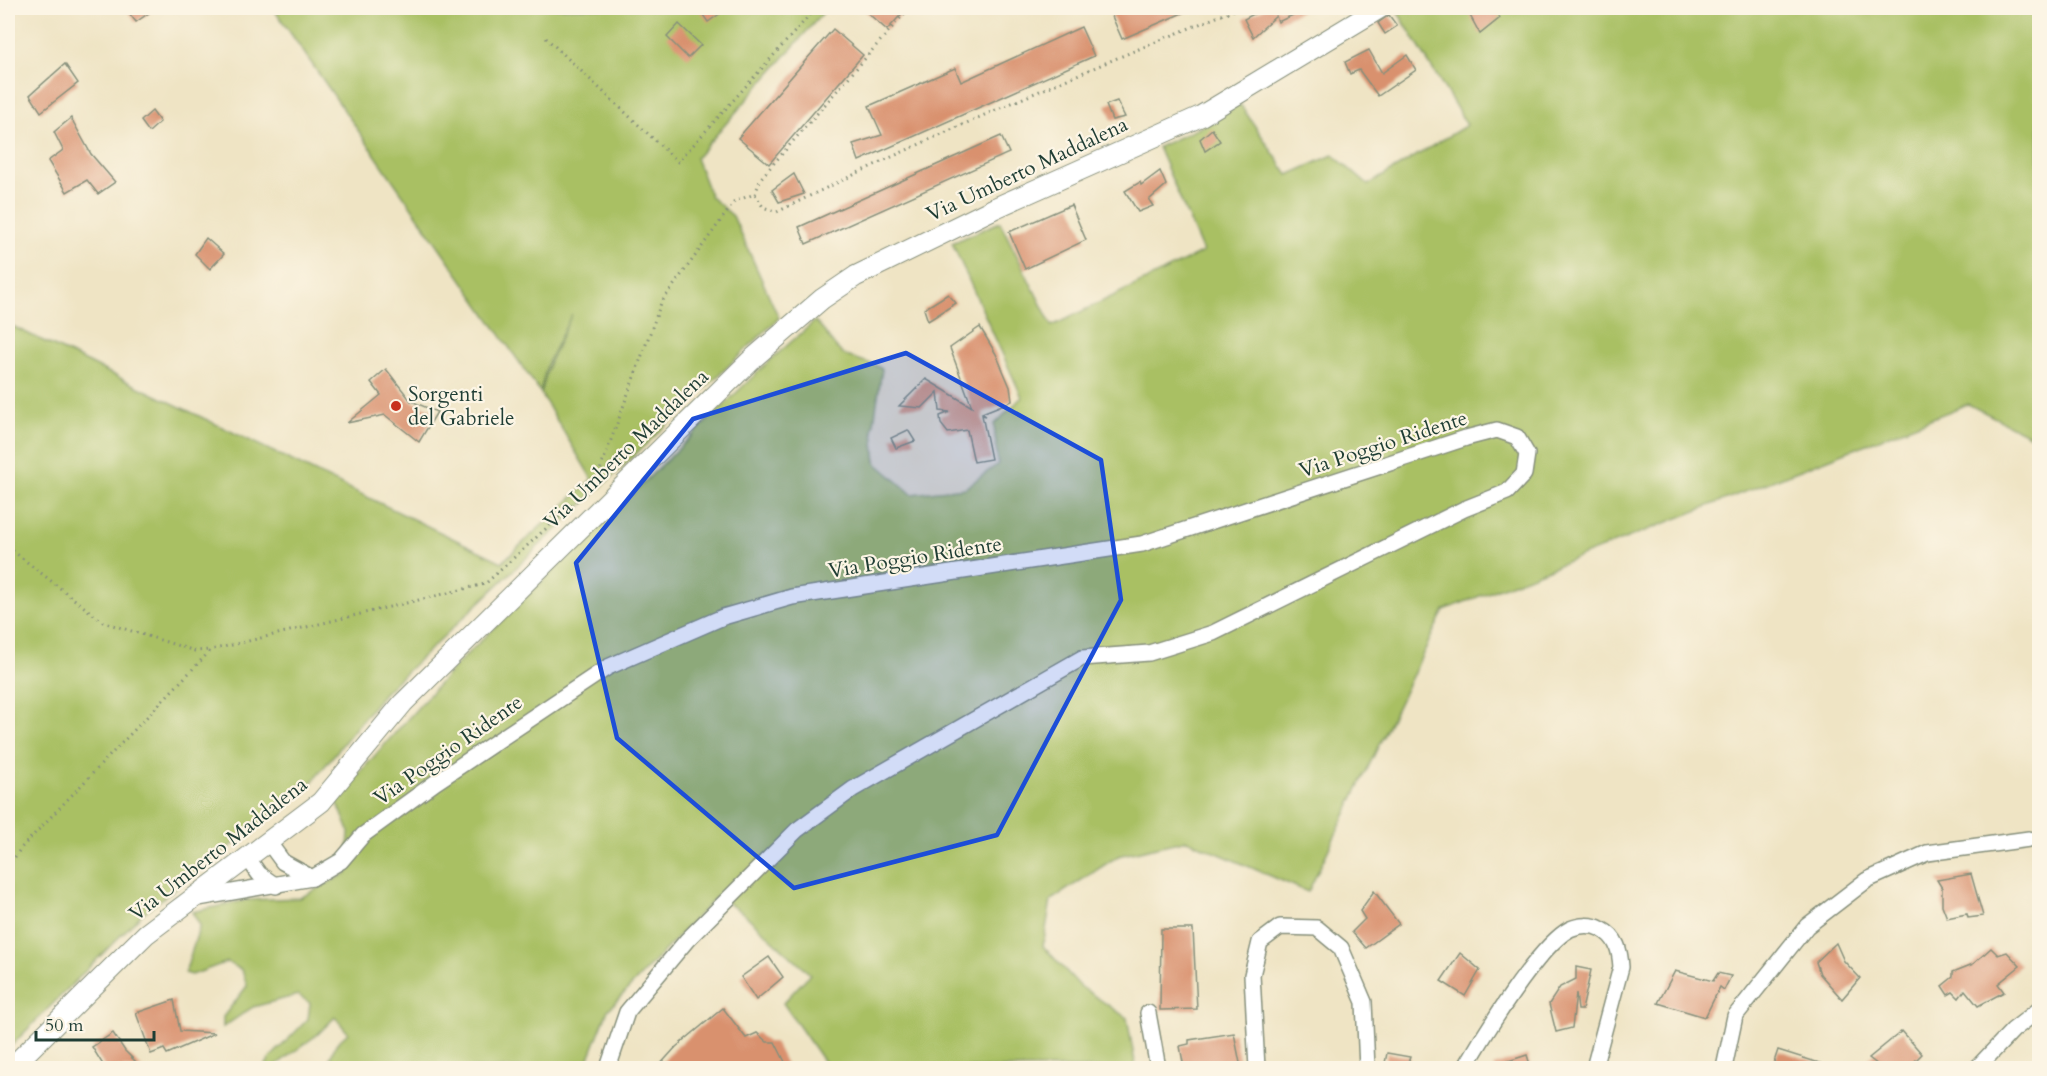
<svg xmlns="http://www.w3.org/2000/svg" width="2047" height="1076" font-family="Cardo,serif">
<rect width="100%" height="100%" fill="#fcf5e5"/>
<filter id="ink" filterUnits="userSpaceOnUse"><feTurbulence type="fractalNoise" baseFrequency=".0167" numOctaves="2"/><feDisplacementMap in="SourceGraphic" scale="12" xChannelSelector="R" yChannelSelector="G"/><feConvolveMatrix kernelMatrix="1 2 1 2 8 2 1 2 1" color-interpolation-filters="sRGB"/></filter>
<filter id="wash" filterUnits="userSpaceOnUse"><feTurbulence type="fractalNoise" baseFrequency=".008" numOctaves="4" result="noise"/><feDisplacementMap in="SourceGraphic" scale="24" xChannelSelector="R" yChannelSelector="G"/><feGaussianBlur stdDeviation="1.35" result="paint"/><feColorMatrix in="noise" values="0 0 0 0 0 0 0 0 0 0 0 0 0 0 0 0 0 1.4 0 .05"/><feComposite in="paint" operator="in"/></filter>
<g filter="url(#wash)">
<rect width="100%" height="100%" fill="#efe4c4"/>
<g fill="#a9c064" stroke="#647e4c" stroke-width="1.5">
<path d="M273 8H827L696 158 711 197 733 216 779 318 384 693 308 787 141 915 8 1049V324L502 562 592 479 541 394 549 364 572 314 547 364 540 392Z"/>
<path d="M1403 8H2039V440L1968 404 1444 610 1308 892 1187 840 1118 856 1051 900 1043 946 1080 986 1127 1018 1136 1068H828L783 1003 810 974 743 913 717 896 608 1010 585 1068H332L329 1061 336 1044 348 1033 335 1017 318 1034 272 1068H264L270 1058 308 1019 310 1003 298 995 253 1007 223 1027V1017L247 986 242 970 227 962 192 975 185 973 200 925 192 912 246 900 300 898 347 873 349 831 336 799 455 666 767 363 815 321C827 331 834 351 847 356 860 362 870 361 882 369L873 430 876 463 912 494 965 488 998 464 994 425 1022 397 952 243 1000 222 1052 326 1203 252 1158 147 1201 127 1240 104 1288 175 1333 155 1368 185 1467 125 1397 11Z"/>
</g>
<g id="blocks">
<g fill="#d9916e">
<path d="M125 8H156L136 22Z"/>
<path d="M698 8H728L708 22Z"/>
<path d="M862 8H907L887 30Z"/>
<path d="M1124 8H1194L1122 39 1111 14Z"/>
<path d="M1265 8H1308L1278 22 1276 16 1253 37 1244 19Z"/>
<path d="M1466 8H1495L1500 18 1480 34Z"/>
<path d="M1389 15 1397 26 1385 34 1378 23Z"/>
<path d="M679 24 701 45 688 58 667 37Z"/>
<path d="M1081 27 1094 56 859 161 853 144 882 135 869 106 955 68 961 82Z"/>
<path d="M833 29 863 55 769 164 738 138Z"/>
<path d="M1369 50 1382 73 1407 55 1416 70 1378 96 1359 70 1350 74 1345 62Z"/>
<path d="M65 64 78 83 41 112 30 95Z"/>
<path d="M1117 101 1125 117 1112 120 1106 105Z"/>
<path d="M152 111 160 122 149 132 141 121Z"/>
<path d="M71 118 91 154 115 182 98 194 87 180 67 192 48 161 63 150 54 132Z"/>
<path d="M1212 129 1220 141 1205 151 1200 139Z"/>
<path d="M1001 136 1009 153 806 244 799 227Z"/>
<path d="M1160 171 1166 185 1149 200 1153 206 1138 212 1125 191 1140 182 1141 185Z"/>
<path d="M794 174 804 194 779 202 772 190Z"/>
<path d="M1071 205 1086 240 1025 269 1009 232Z"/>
<path d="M206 238 224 254 210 269 195 254Z"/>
<path d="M948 294 956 303 928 321 924 309Z"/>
<path d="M980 327 996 354 1010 387 1012 401 982 413 986 416 982 415 991 459 974 462 967 430 948 433 941 424 940 416 950 412 940 411 938 392 922 408 899 406 926 379 972 407 950 348Z"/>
<path d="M386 369 411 401 437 412 419 442 385 415 347 423 381 395 371 382Z"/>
<path d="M908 430 915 441 896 448 891 438Z"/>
<path d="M1971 874 1983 916 1968 918 1967 914 1947 918 1942 905V888L1937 880Z"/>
<path d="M1374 891 1399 924 1366 948 1352 932 1365 919 1360 911Z"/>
<path d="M1161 929H1193L1197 1009 1160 1010Z"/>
<path d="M1836 943 1844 961 1860 978 1842 999 1820 974 1816 962Z"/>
<path d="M1991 948 1998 955 2007 952 2020 966 1998 984 2004 992 1978 1006 1965 990 1959 998 1953 992 1948 995 1942 986 1953 977V972L1973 964Z"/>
<path d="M1460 953 1480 970 1465 996 1441 981Z"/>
<path d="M769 957 783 977 756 1000 741 977Z"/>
<path d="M1576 967 1591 970 1582 1010H1578L1576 993 1572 1028 1556 1032 1549 1004 1560 987 1576 979Z"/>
<path d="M1675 971 1713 981 1718 973 1731 976 1724 990 1720 987 1705 1017 1658 1003Z"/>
<path d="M174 1000 180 1031 215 1033 167 1054 164 1049 151 1054 136 1013Z"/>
<path d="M723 1008 746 1038 757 1033 767 1042H775L788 1068H657L676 1047Z"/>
<path d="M1902 1031 1922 1054 1908 1068H1882L1869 1058Z"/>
<path d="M113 1033 125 1051 142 1068H105L92 1047Z"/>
<path d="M1234 1033 1241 1068H1184L1180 1046 1189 1044V1040Z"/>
<path d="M1778 1050 1829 1066V1068H1772Z"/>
<path d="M1387 1053 1410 1057 1406 1068H1384Z"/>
<path d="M1527 1055 1531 1068H1494L1493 1066Z"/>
</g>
</g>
</g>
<g filter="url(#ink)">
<use href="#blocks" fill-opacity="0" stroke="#87907c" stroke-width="1.5"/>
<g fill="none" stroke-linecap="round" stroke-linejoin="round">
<defs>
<g id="minor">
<path d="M269 843 283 862 312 878"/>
<path d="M247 857 259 874 276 886"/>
<path d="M193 899 312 878 341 861 363 835 436 782 608 667 723 617 792 597 1142 544 1466 438 1497 430 1517 437 1527 454 1524 474 1507 492 1464 509 1213 633 1149 653 1082 658 853 789 797 830 687 940 627 1012 608 1068"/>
<path d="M1148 1013 1158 1068"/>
<path d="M1257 1068 1252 975 1260 942 1280 927 1317 928 1341 948 1364 1002 1367 1068"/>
<path d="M1465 1068C1484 1035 1538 946 1570 929 1579 925 1592 924 1601 929 1617 937 1620 951 1621 967L1594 1068"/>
<path d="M1724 1068 1735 1016 1807 926 1867 880 1927 853 2029 839"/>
<path d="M1977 1068 2013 1030 2040 1009"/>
</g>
<path id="tertiary" d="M11 1068 146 934 321 802 403 703 751 360 822 299 856 276 995 208 1201 116 1380 8"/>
</defs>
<use href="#minor" stroke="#87907c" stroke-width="18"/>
<use href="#tertiary" stroke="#87907c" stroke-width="22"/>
<g stroke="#87907c" stroke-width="3" stroke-dasharray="1.5 4.5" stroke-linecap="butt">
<path d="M546 38 678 162 816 8"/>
<path d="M755 194 761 178 909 8"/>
<path d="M8 547 103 622 195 651 209 650"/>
<path d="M8 867 21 848 211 650 485 584 595 484 661 303 735 201 755 194 763 207 777 212C928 137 1083 71 1239 8"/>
</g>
<use href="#minor" stroke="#fff" stroke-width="15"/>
<use href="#tertiary" stroke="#fff" stroke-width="20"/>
</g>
</g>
<path fill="#1d4ed8" fill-opacity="0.2" stroke="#1d4ed8" stroke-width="4.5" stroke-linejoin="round" d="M906 353 1101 460 1121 600 997 835 794 888 617 738 576 563 693 419Z"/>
<circle fill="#c8321e" stroke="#fcf5e5" stroke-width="2" cx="396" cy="406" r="6"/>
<g text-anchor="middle" stroke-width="4.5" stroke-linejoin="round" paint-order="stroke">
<g font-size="21" fill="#1f3d34" stroke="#fcf5e5">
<text transform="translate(1027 169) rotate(-25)" y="7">Via Umberto Maddalena</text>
<text transform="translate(1383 444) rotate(-18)" y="7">Via Poggio Ridente</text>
<text transform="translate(626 449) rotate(-44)" y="7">Via Umberto Maddalena</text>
<text transform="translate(915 557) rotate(-9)" y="7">Via Poggio Ridente</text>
<text transform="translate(448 750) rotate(-35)" y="7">Via Poggio Ridente</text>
<text transform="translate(218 849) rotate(-38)" y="7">Via Umberto Maddalena</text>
</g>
<g font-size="21" fill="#1f3d34" stroke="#fcf5e5" text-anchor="start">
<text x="408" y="401">Sorgenti<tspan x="408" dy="24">del Gabriele</tspan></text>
</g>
</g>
<rect width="2047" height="1076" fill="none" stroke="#fcf5e5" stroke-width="30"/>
<path d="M36 1031v9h118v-9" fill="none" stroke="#1f3d34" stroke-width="3"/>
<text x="45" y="1031" font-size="18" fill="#1f3d34" stroke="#fcf5e5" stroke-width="4.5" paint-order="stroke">50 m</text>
</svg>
